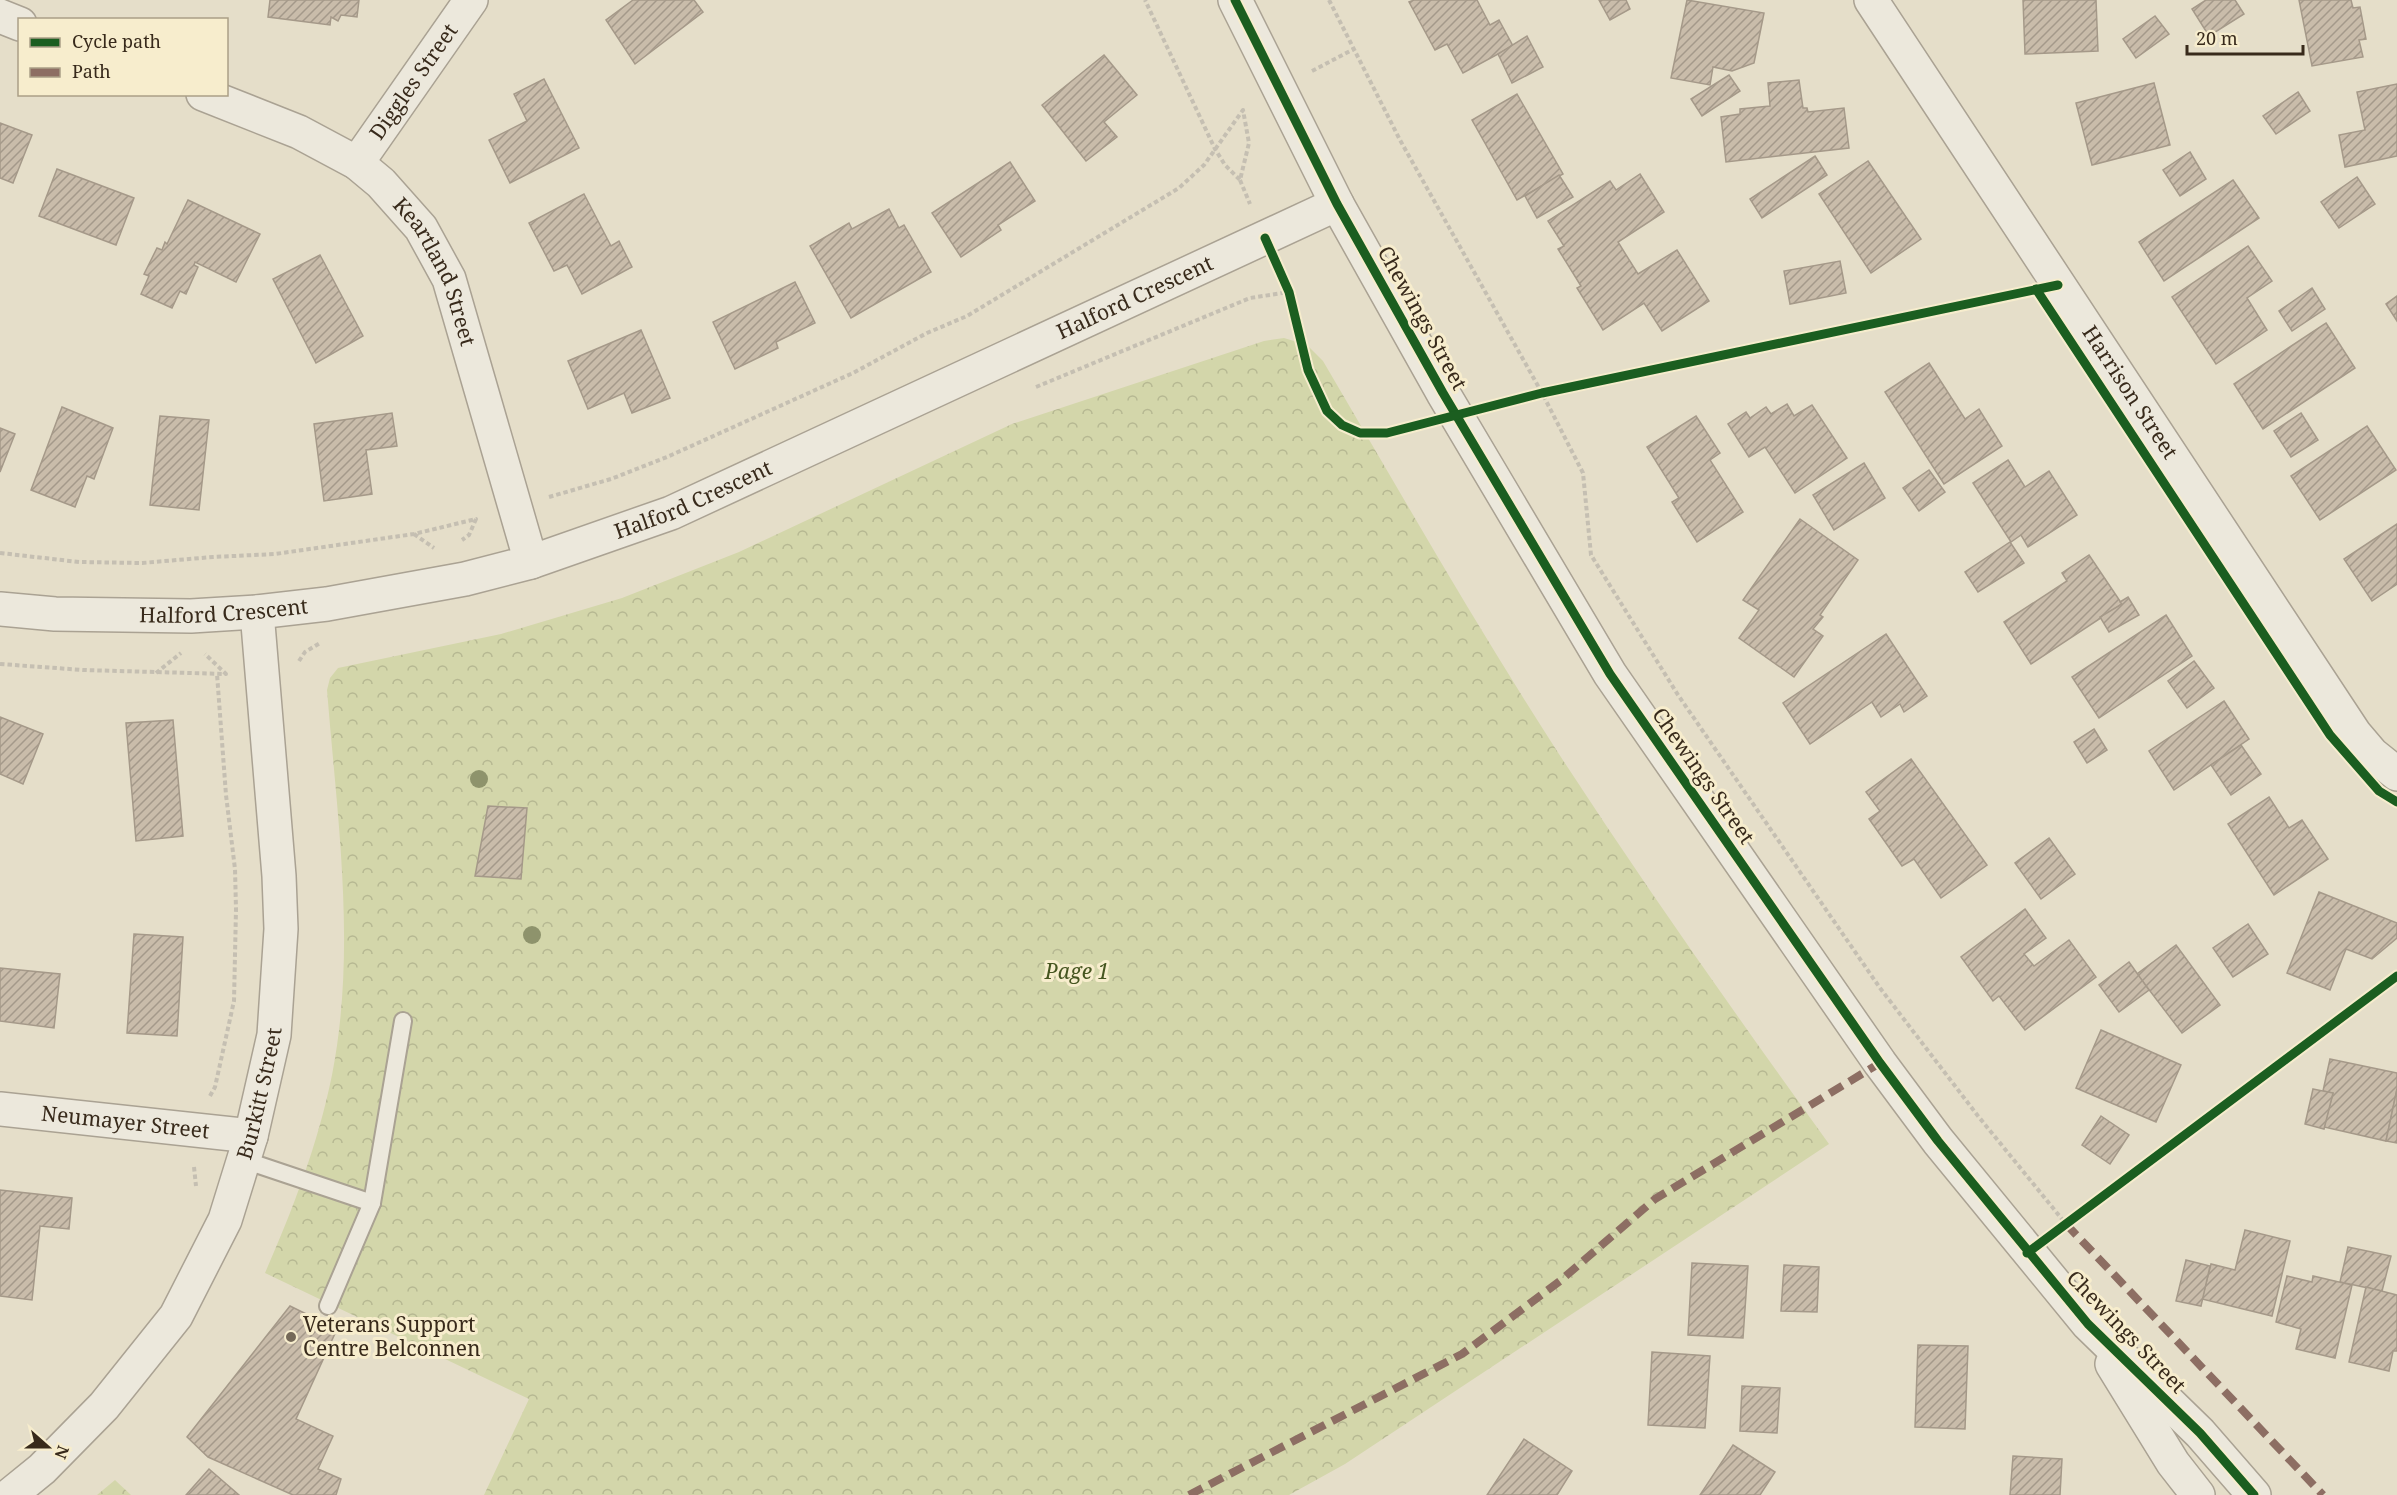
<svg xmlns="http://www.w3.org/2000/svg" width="2397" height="1495" font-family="'Noto Serif',serif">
<defs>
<pattern id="park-crowns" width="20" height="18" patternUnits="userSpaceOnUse" patternTransform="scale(1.5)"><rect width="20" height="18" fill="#d3d6aa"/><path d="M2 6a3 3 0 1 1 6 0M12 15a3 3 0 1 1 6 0" fill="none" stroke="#b6b892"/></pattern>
<pattern id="building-hatch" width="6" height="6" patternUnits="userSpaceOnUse" patternTransform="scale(1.5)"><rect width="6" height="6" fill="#c9bcaa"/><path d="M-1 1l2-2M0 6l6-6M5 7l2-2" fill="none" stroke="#a4998a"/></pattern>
</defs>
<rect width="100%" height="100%" fill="#e5dec9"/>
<g fill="url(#park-crowns)">
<path d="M1284 338 1307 345 1323 361C1400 492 1475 624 1557 751 1644 885 1736 1015 1829 1144L1345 1464 1289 1495H484L529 1399 265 1273C293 1209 318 1144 332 1075 357 948 337 817 327 690L330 678 338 668 501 634 622 598 739 552 1012 424 1264 341Z"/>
<path d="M115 1480 131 1495H97Z"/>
</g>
<g fill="url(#building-hatch)" stroke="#a59989" stroke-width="1.5">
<path d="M270 0H359L357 17 341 15 338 21 331 17 330 25 268 17Z"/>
<path d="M633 0H694L703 12 635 64 606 20Z"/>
<path d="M1414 0H1477L1490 25 1499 20 1513 46 1463 73 1447 44 1435 50 1409 2Z"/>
<path d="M1599 0H1626L1630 9 1610 20Z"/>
<path d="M1687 0 1764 13 1754 63 1732 71 1713 67 1710 85 1671 78Z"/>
<path d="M2023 0H2096L2098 51 2025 54Z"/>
<path d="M2206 0H2235L2244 14 2209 36 2192 9Z"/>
<path d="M2299 0H2351L2353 8 2360 7 2366 39 2359 40 2363 57 2312 66Z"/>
<path d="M2155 16 2169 34 2136 58 2123 39Z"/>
<path d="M1527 36 1543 67 1512 83 1498 54Z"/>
<path d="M1104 55 1137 95 1104 122 1117 137 1086 161 1042 105Z"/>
<path d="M1729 75 1740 91 1702 116 1691 99Z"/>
<path d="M544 79 579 148 510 183 489 140 527 121 514 94Z"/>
<path d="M1799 80 1803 108H1807L1808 112 1844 108 1849 148 1726 162 1721 117 1740 114V109L1770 106 1768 83Z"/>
<path d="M2154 83 2170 145 2092 165 2076 103Z"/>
<path d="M2397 84V156L2345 167 2339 135 2365 130 2357 92Z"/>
<path d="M2298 92 2310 111 2276 134 2263 116Z"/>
<path d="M1517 94 1563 174 1517 200 1472 120Z"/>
<path d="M0 123 32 135 13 183 0 178Z"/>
<path d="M2190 152 2206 179 2180 196 2163 170Z"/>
<path d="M1815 156 1827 175 1762 218 1750 199Z"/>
<path d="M1868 161 1921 239 1871 273 1819 194Z"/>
<path d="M1010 162 1035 201 998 225 1001 230 961 257 932 213Z"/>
<path d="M57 169 134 198 116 245 39 216Z"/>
<path d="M1640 174 1664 212 1618 242 1638 274 1677 250 1709 301 1662 331 1644 303 1603 330 1577 288 1581 286 1558 249 1564 246 1548 221 1610 181 1616 190Z"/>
<path d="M1559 175 1573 197 1537 218 1525 196Z"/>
<path d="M2357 177 2375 204 2339 228 2321 202Z"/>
<path d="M2233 180 2259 218 2164 281 2139 242Z"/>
<path d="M584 194 611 246 619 241 632 267 582 294 567 265 554 271 529 223Z"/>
<path d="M188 200 260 234 236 282 195 262 194 265 198 267 186 294 180 291 172 308 141 294 149 276 144 274 157 248 162 250 165 242 167 244Z"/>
<path d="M889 209 899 228 904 225 931 272 851 318 810 246 849 223 852 229Z"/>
<path d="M2248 246 2272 281 2247 298 2267 330 2216 364 2172 297Z"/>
<path d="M320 255 363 336 316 363 273 279Z"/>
<path d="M1840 261 1846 293 1790 304 1784 271Z"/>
<path d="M795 282 815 323 776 342 778 348 735 369 713 322Z"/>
<path d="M2312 288 2325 309 2292 331 2279 311Z"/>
<path d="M2397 296V321L2386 304Z"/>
<path d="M2326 323 2355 368 2263 429 2234 384Z"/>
<path d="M641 330 670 398 632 413 624 393 588 409 568 361Z"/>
<path d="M1929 363 1965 419 1979 409 2002 446 1944 484 1885 392Z"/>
<path d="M1787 404 1794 416 1812 405 1847 458 1795 493 1765 447 1749 457 1728 424 1746 412 1750 418 1766 407 1771 414Z"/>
<path d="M62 407 113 428 94 479 87 476 75 507 31 490Z"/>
<path d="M392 413 397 446 366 450 372 494 324 501 314 424Z"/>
<path d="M2301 413 2318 440 2291 457 2274 431Z"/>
<path d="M160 416 209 420 199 510 150 505Z"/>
<path d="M1696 416 1720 453 1710 460 1743 512 1697 542 1672 502 1679 498 1647 447Z"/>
<path d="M2367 426 2396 470 2320 520 2291 476Z"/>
<path d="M0 428 15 434 0 472Z"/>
<path d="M2008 460 2025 487 2049 471 2077 515 2028 547 2021 535 2011 542 1973 483Z"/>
<path d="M1864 463 1885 498 1834 530 1813 495Z"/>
<path d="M1929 470 1945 492 1919 511 1903 488Z"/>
<path d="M1800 519 1858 560 1820 615 1823 617 1813 629 1823 636 1794 677 1739 638 1759 610 1743 600Z"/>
<path d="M2397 524V584L2372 601 2344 559Z"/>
<path d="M2010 542 2024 563 1978 592 1965 572Z"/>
<path d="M2089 555 2122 604 2031 664 2004 622 2067 581 2062 573Z"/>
<path d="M2128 597 2139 615 2109 632 2100 617 2122 604 2120 602Z"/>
<path d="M2166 615 2192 656 2099 718 2072 677Z"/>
<path d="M1886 634 1927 696 1904 712 1900 704 1881 717 1872 702 1810 744 1783 703Z"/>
<path d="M2194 661 2214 688 2187 708 2168 681Z"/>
<path d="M2224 701 2249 739 2174 790 2149 751Z"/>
<path d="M0 717 43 734 23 784 0 774Z"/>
<path d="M173 720 183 836 136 841 126 723Z"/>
<path d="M2094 729 2107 750 2087 763 2074 742Z"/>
<path d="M2241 745 2261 774 2231 795 2211 765Z"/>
<path d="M1911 759 1987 865 1941 898 1914 859 1902 866 1869 819 1880 811 1866 792Z"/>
<path d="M2269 797 2289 828 2302 820 2328 859 2274 895 2228 824Z"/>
<path d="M488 806 527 808 521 879 475 876Z"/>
<path d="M2049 838 2075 874 2041 899 2015 863Z"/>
<path d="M2319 892 2397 923V938L2372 959 2346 949 2330 990 2287 973Z"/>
<path d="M2025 909 2046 938 2024 954 2034 966 2069 940 2096 977 2025 1030 1999 996 1993 1001 1961 957Z"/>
<path d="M2248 924 2268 954 2233 977 2213 948Z"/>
<path d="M134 934 183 937 177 1036 127 1033Z"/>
<path d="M2176 945 2220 1005 2182 1033 2137 974Z"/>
<path d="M2129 962 2149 990 2119 1012 2099 985Z"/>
<path d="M0 968 60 974 54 1028 0 1021Z"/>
<path d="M2101 1030 2181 1065 2156 1122 2076 1088Z"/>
<path d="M2330 1059 2397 1073V1089L2386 1141 2324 1127 2333 1093 2323 1091Z"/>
<path d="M2313 1089 2333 1093 2324 1129 2305 1124Z"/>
<path d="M2397 1089V1143L2386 1141Z"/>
<path d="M2101 1116 2129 1135 2110 1164 2082 1145Z"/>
<path d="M0 1190 72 1198 69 1229 40 1226 32 1300 0 1296Z"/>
<path d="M2245 1230 2290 1241 2272 1316 2202 1299 2211 1264 2235 1270Z"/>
<path d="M2348 1247 2391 1256 2382 1291 2340 1282Z"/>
<path d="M2186 1260 2210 1266 2201 1306 2176 1301Z"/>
<path d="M1692 1263 1748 1266 1743 1338 1688 1335Z"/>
<path d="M1784 1265 1819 1267 1817 1312 1781 1311Z"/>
<path d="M2287 1276 2312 1282 2313 1276 2352 1285 2335 1358 2296 1349 2301 1329 2276 1322Z"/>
<path d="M2366 1287 2397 1295V1351H2393L2389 1371 2349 1362Z"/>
<path d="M290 1306 337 1329 296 1419 333 1436 318 1469 341 1479 336 1495H293L208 1457 187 1437Z"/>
<path d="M1918 1345 1968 1346 1965 1429 1915 1427Z"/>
<path d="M1652 1352 1710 1356 1705 1428 1648 1425Z"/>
<path d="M1742 1386 1780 1388 1777 1433 1740 1431Z"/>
<path d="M1524 1439 1572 1471 1557 1495H1487Z"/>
<path d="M1733 1445 1775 1472 1760 1495H1700Z"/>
<path d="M2013 1456 2062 1459 2060 1495H2010Z"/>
<path d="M209 1469 239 1495H186Z"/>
</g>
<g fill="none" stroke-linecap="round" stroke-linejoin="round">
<defs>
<g id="service">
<path d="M244 1160 372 1203"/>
<path d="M328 1306 372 1203 403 1021"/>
</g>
<g id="minor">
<path id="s1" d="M1871 0 2355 734 2372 754 2397 774"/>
<path d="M0 16 20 24"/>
<path id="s2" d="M203 94 299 132 357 163 381 183 421 228 449 279 531 562"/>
<path id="s3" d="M357 163 471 0"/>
<path id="s4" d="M0 609 55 614 191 616 257 612 327 604 465 579 531 562 671 513 1337 204"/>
<path id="s5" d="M0 1109 251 1136"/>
<path id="s6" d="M10 1495 42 1469 104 1406 176 1316 225 1220 251 1136 274 1035 281 929 279 876 257 612"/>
</g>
<g id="tertiary">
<path d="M1235 0 1337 204 1443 393 1610 674 1880 1063 1938 1141 2088 1324 2200 1433 2254 1495"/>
<path d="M2112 1364 2173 1463 2198 1495"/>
</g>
</defs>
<use href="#service" stroke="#aaa293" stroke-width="20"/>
<use href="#minor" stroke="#aaa293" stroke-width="36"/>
<use href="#tertiary" stroke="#aaa293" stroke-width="36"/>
<g stroke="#c5bfb2" stroke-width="4" stroke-dasharray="4.5 3" stroke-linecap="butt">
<path d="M1329 0 1400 140 1542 393 1583 473 1591 555 1678 695 1880 988 1978 1116 2066 1224"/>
<path d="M1312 71 1354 49"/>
<path d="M1240 180 1250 204"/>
<path d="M1036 387 1250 298 1289 292"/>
<path d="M549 497 611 479 667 457 853 373 927 333 967 316 1179 188 1204 165 1243 110 1249 143 1240 180 1225 165 1215 149 1145 0"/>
<path d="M414 534 434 548"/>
<path d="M0 553 79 562 142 563 213 557 275 554 414 534 476 519 469 535 462 540"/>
<path d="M299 661 305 652 320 643"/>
<path d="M0 664 83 670 226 674 205 654"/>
<path d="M156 673 181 653"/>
<path d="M210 1096 215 1087 234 1001 236 909 235 869 226 795 217 674"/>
<path d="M194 1167 196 1186"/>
</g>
<use href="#service" stroke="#ece8dc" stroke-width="16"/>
<use href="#minor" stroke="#ece8dc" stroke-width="33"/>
<use href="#tertiary" stroke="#ece8dc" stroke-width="33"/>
<g stroke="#8d6e63" stroke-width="8" stroke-dasharray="15 8" stroke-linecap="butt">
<path d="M2066 1224 2323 1495"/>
<path d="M1189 1495 1462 1354 1560 1281 1655 1199 1880 1063"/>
</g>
<defs>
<g id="cycleway">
<path d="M1235 0 1337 204 1443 393 1610 674 1880 1063 1938 1141 2088 1324 2200 1433 2254 1495"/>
<path d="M1265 238 1289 292 1308 370 1327 411 1342 425 1360 433H1387L1542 393 2058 285"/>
<path d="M2036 289 2330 735 2379 791 2397 802"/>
<path d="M2027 1253 2397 976"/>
</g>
</defs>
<use href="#cycleway" stroke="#f7edcd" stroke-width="13"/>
<use href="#cycleway" stroke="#1b5e20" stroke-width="9"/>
</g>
<g fill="#8e936c">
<circle cx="479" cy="779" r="9"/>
<circle cx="532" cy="935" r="9"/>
</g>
<circle fill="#756958" stroke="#f7edcd" stroke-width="2" cx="291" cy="1337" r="6"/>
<g text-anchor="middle" stroke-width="6" stroke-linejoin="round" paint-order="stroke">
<g font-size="21" fill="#382a1b" stroke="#f7edcd">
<text dy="7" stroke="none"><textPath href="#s3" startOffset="99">Diggles Street</textPath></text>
<text dy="7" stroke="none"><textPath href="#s2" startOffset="306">Keartland Street</textPath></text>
<text dy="7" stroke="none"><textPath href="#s4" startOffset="1196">Halford Crescent</textPath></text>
<text transform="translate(1422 318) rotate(61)" y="7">Chewings Street</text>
<text dy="7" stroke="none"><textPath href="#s1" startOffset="470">Harrison Street</textPath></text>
<text dy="7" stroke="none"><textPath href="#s4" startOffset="710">Halford Crescent</textPath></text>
<text dy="7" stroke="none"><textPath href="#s4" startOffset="224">Halford Crescent</textPath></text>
<text transform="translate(1703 776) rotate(55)" y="7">Chewings Street</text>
<text dy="7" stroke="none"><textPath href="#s6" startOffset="484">Burkitt Street</textPath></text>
<text dy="7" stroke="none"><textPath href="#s5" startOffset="126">Neumayer Street</textPath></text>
<text transform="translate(2126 1332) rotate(46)" y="7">Chewings Street</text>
</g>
<g font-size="21" font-style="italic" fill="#465620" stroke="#f7edcd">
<text x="1077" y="979">Page 1</text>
</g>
<g font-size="21" fill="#382a1b" stroke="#f7edcd" text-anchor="start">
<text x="303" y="1332">Veterans Support<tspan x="303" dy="24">Centre Belconnen</tspan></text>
</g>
</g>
<rect x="18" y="18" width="210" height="78" fill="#f7edcd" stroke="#ab9f86" stroke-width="1.5"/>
<rect x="30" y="38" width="30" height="9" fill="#1b5e20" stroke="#ab9f86" stroke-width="1.5"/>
<text x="72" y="48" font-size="18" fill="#382a1b">Cycle path</text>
<rect x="30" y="68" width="30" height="9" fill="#8d6e63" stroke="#ab9f86" stroke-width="1.5"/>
<text x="72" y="78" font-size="18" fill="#382a1b">Path</text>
<g transform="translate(48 1447) rotate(111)" stroke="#f7edcd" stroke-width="4.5" paint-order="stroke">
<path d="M0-4.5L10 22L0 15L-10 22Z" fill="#382a1b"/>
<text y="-9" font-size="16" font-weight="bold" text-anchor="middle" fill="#382a1b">N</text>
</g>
<path d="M2187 45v9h116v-9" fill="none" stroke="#382a1b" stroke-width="3"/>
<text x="2196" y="45" font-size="18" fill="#382a1b" stroke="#f7edcd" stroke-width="4.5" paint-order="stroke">20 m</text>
</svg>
